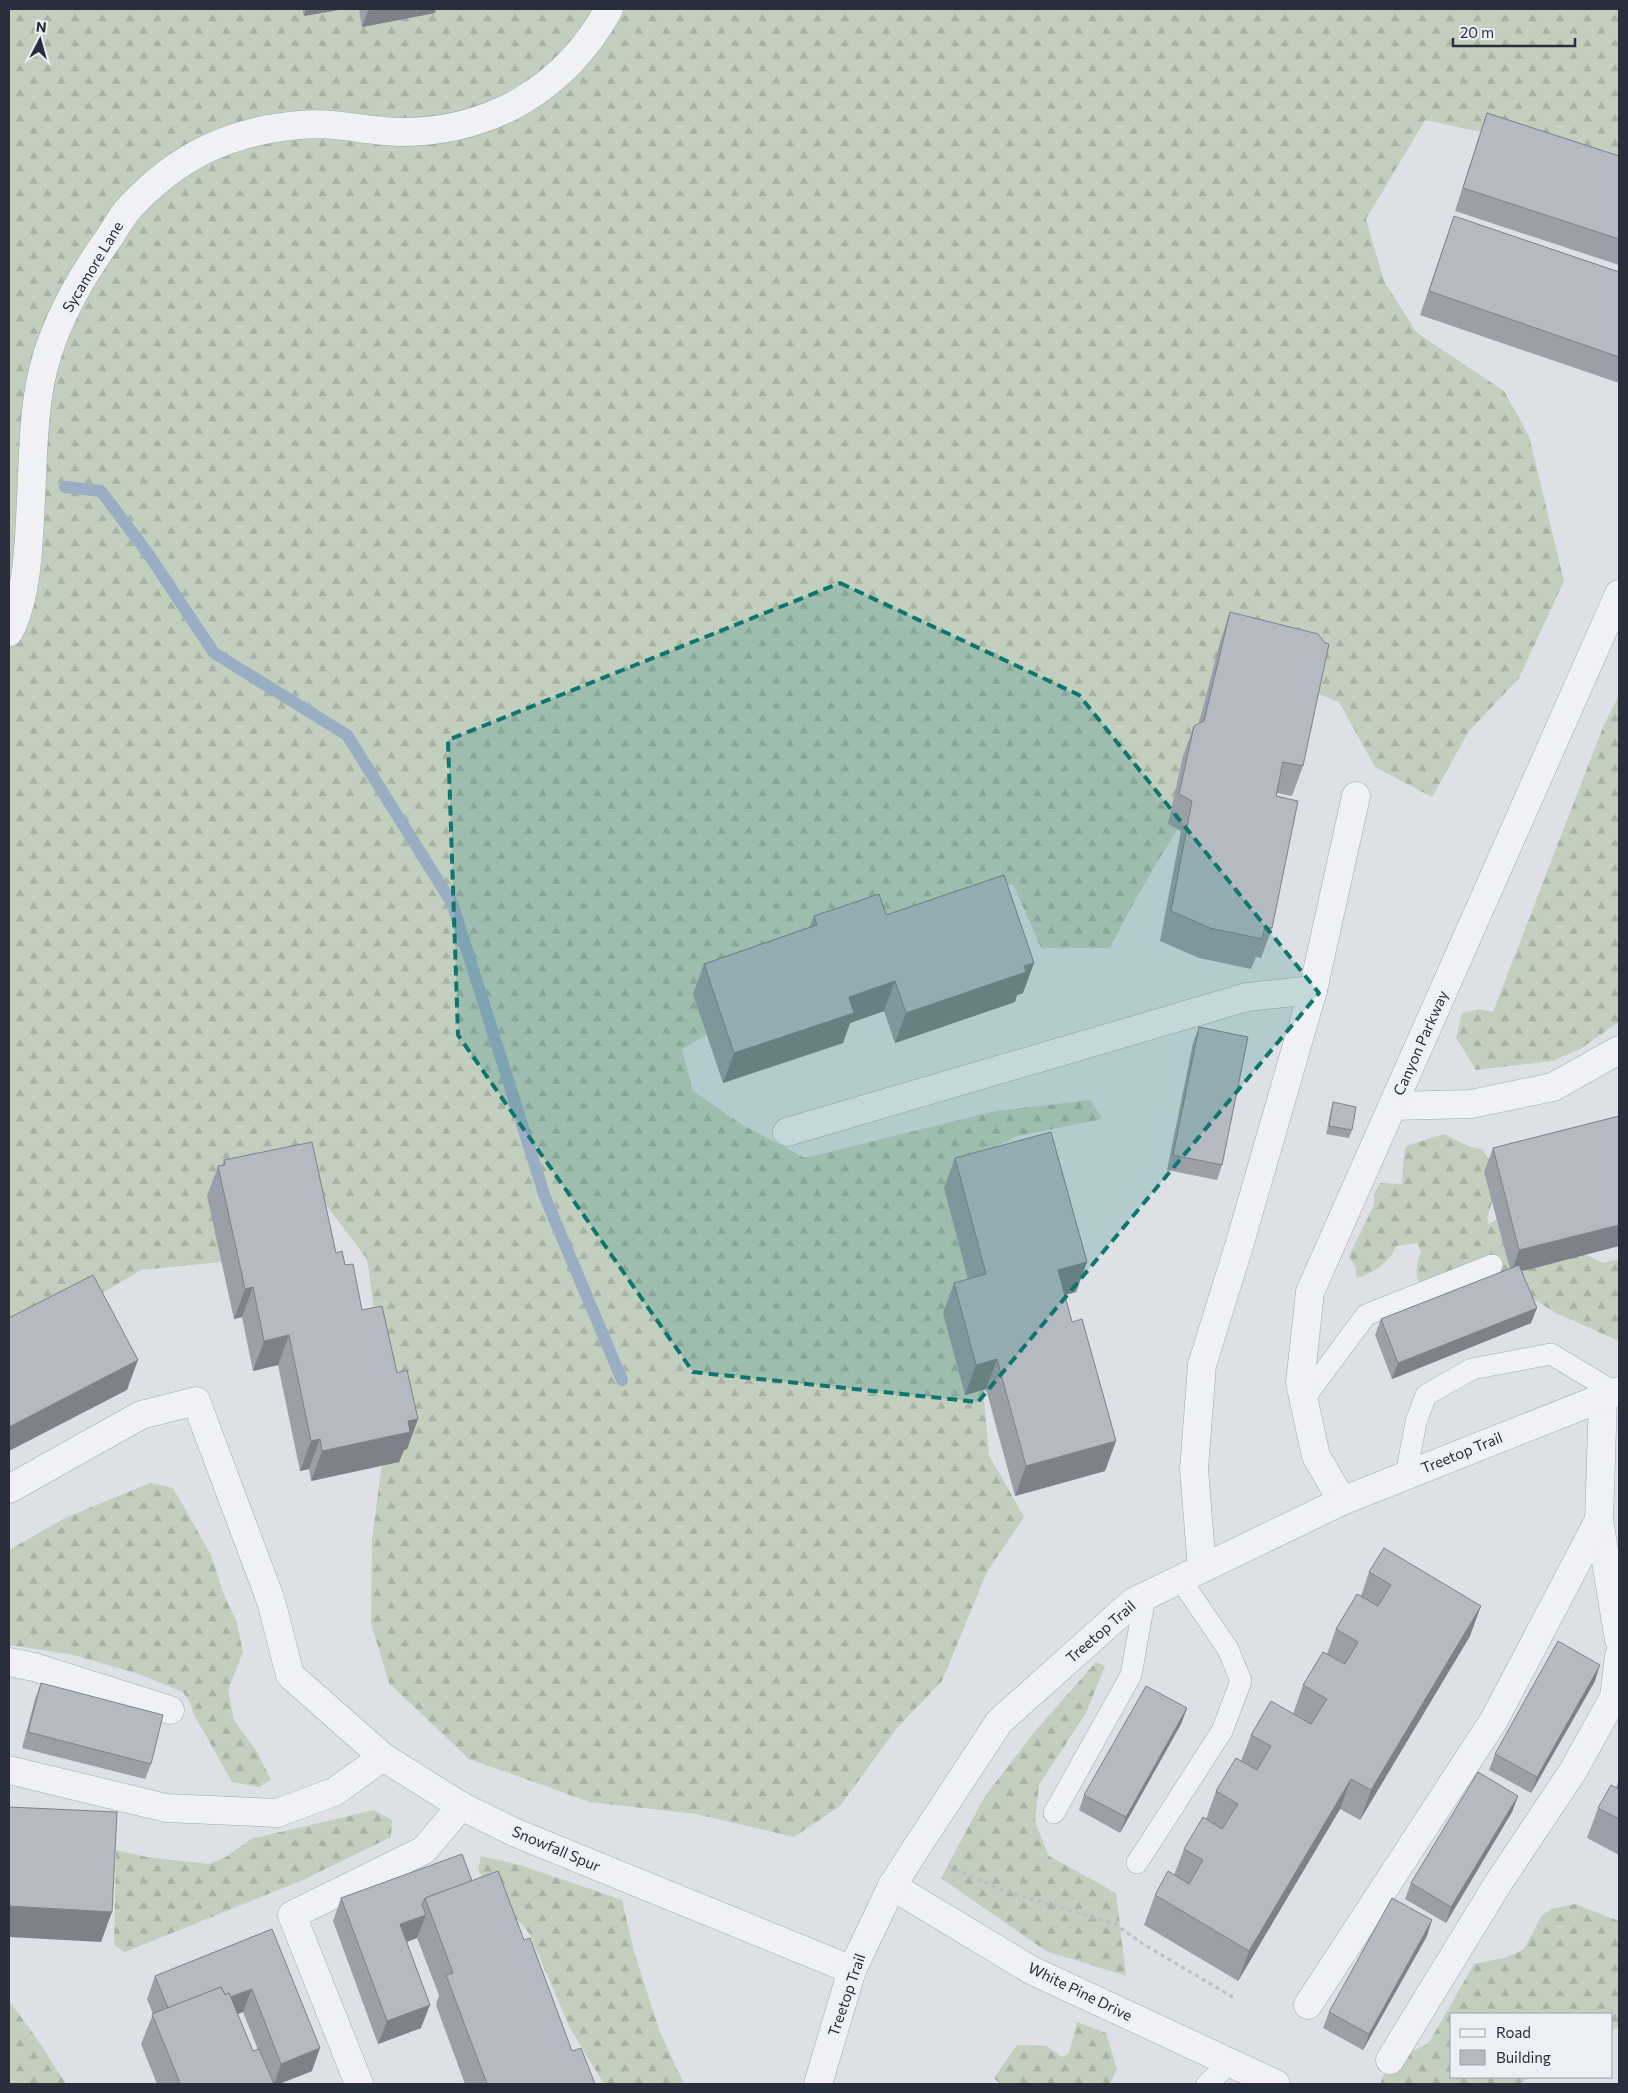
<svg xmlns="http://www.w3.org/2000/svg" width="1628" height="2093" font-family="Commissioner,sans-serif">
<defs>
<pattern id="forest-firs" width="22" height="20" patternUnits="userSpaceOnUse" patternTransform="scale(1.25)"><rect width="22" height="20" fill="#c2cfbf"/><path d="M5 1l3.5 6h-7zM16 11l3.5 6h-7z" fill="#a7b2a5"/></pattern>
</defs>
<rect width="100%" height="100%" fill="#dde0e5"/>
<g fill="url(#forest-firs)">
<path d="M9 9H1619V161L1425 120 1366 219 1384 281 1417 333 1504 391 1529 436 1564 581 1519 678 1469 731 1432 797 1375 767 1339 702 1278 678C1218 766 1158 852 1110 948H1041L1013 884 868 924 736 1018 682 1049 693 1091 741 1124 805 1158 996 1111 1091 1100 1102 1119 1014 1137 963 1165 989 1455 1024 1517 987 1572 942 1681 897 1728 840 1806 794 1837 696 1814 590 1802 469 1759 389 1683 371 1623 372 1539 386 1433 380 1351 367 1259 301 1172 208 1196 222 1262 141 1270 82 1305 9 1339Z"/>
<path d="M1619 695V1022L1580 1049 1552 1061 1476 1070 1456 1038 1462 1013 1480 1009 1493 1012 1603 727Z"/>
<path d="M1444 1134 1468 1146 1483 1150 1500 1177 1487 1218 1489 1224 1510 1211 1574 1249 1603 1263 1619 1259V1341L1556 1313 1532 1298 1428 1301C1418 1281 1412 1274 1421 1252L1417 1243 1396 1246C1391 1262 1373 1274 1356 1278V1268L1349 1256 1374 1205V1194L1380 1183 1402 1184 1403 1162 1406 1146Z"/>
<path d="M150 1483 173 1488 211 1555 224 1595 236 1620 243 1652 228 1690 234 1720 257 1752 271 1780 259 1787 232 1782 193 1713 191 1704 183 1692 139 1674 70 1654 9 1645V1550L65 1518Z"/>
<path d="M1096 1662 1105 1666 1086 1713 1039 1785 1035 1822 1049 1856 1116 1893 1126 1976 1046 1951 941 1878 985 1796 1037 1729Z"/>
<path d="M374 1810 392 1820 391 1837 303 1880 125 1952 114 1945 116 1850 147 1857 209 1864 226 1857 251 1839Z"/>
<path d="M481 1856 520 1865 622 1900 634 1952 660 2032 684 2084H604L570 2028 529 1933 490 1888 478 1870Z"/>
<path d="M1575 1904 1619 1921V2026L1612 2031V2014H1452V2077H1531L1519 2084H1380L1390 2060 1424 2046 1430 2041 1474 1964 1508 1957 1524 1949 1542 1915 1552 1909Z"/>
<path d="M9 2001 35 2036 66 2084H9Z"/>
<path d="M1077 2022 1106 2033 1117 2069 1110 2084H1000L994 2078 1017 2045 1047 2046 1062 2057 1069 2053Z"/>
</g>
<g fill="none" stroke-linecap="round" stroke-linejoin="round">
<path stroke="#9aaec3" stroke-width="12" d="M65 487 101 491 149 555 214 653 347 735 452 903 545 1197 622 1380"/>
<defs>
<g id="lane">
<path d="M1303 1400 1366 1315 1492 1265"/>
<path d="M1406 1475 1416 1422 1426 1395 1472 1369 1551 1354 1616 1393"/>
<path d="M1054 1813 1131 1675 1145 1597"/>
<path d="M1137 1863 1222 1731 1241 1681 1228 1649 1180 1579"/>
<path d="M1207 2084 1230 2063"/>
</g>
<g id="street">
<path d="M9 632C28 597 29 539 31 499 33 461 33 421 40 384 50 330 79 279 111 235 117 225 123 214 131 206 178 156 230 131 299 125 333 121 369 132 404 132 493 131 566 87 609 9"/>
<path d="M1313 990 1356 796"/>
<path d="M1393 1106 1471 1104 1553 1087 1619 1050"/>
<path d="M787 1132 1247 997 1313 990 1239 1246 1202 1365 1194 1469 1202 1569"/>
<path d="M9 1489 141 1415 196 1401 271 1601 290 1675 383 1757 461 1806 516 1833 852 1970"/>
<path d="M1342 1501 1316 1456 1300 1383 1310 1292 1619 594"/>
<path d="M1599 1520 1619 1640"/>
<path d="M9 1662 34 1667 170 1710"/>
<path d="M9 1770 166 1808 277 1813 334 1792 383 1757"/>
<path d="M892 1886 1031 1970 1276 2084"/>
<path d="M1308 2005 1494 1720 1599 1520 1603 1397"/>
<path d="M1390 2060 1497 1885 1573 1771 1614 1697 1619 1656"/>
<path d="M359 2084 292 1915 424 1850 461 1806"/>
<path d="M818 2084 852 1970 892 1886 911 1856 999 1722 1133 1602 1342 1501 1619 1391"/>
</g>
</defs>
<use href="#lane" stroke="#a3a7af" stroke-width="22"/>
<use href="#street" stroke="#a3a7af" stroke-width="29"/>
<path stroke="#bbbec4" stroke-width="3" stroke-dasharray="4 4" stroke-linecap="butt" d="M948 1866 1002 1890 1115 1924 1143 1944 1236 1999"/>
<use href="#lane" stroke="#eff1f4" stroke-width="21"/>
<use href="#street" stroke="#eff1f4" stroke-width="28"/>
</g>
<g fill="#9b9fa7" fill-rule="evenodd">
<path d="M302 9H344L304 16Z"/>
<path d="M359 9H436L435 13 362 27Z"/>
<path d="M1487 113 1619 156V265L1455 211 1479 136Z"/>
<path d="M1454 216 1619 272V383L1420 315Z"/>
<path d="M1230 612 1303 766 1292 796 1277 793 1272 928 1261 958 1256 957 1251 969 1199 958 1160 941 1181 831 1168 824 1183 756 1194 726 1199 723 1220 642Z"/>
<path d="M886 915 1023 993 1017 995 1015 1002 895 1043 884 1011 850 1023 843 1043 723 1083 693 994 704 964 809 928 814 916Z"/>
<path d="M1199 1027 1222 1165 1217 1180 1167 1170 1193 1043Z"/>
<path d="M1333 1102 1352 1130 1349 1138 1326 1134 1331 1110Z"/>
<path d="M1619 1116V1246L1522 1271 1531 1323 1392 1379 1375 1335 1381 1319 1510 1269 1484 1172 1493 1148Z"/>
<path d="M955 1158 1087 1262 1076 1292 1065 1295 1072 1322 1116 1441 1105 1471 1015 1496 986 1389 965 1395 943 1313 954 1283 968 1279 944 1188Z"/>
<path d="M224 1160 336 1253 345 1265 362 1310 397 1373 418 1419 407 1449 404 1450 399 1462 311 1481 309 1469 300 1471 278 1365 253 1371 242 1317 234 1319 207 1196 218 1166 222 1165Z"/>
<path d="M1384 1548 1470 1636 1360 1820 1340 1809 1238 1981 1144 1925 1155 1895 1174 1875 1184 1849 1206 1819 1216 1791 1241 1761 1251 1735 1293 1714 1303 1685 1327 1654 1336 1629 1361 1596 1369 1572Z"/>
<path d="M1595 1681 1531 1793 1489 1770 1495 1754Z"/>
<path d="M41 1683 151 1764 145 1779 22 1748 35 1699Z"/>
<path d="M1187 1708 1181 1724 1120 1833 1079 1810 1084 1795Z"/>
<path d="M1619 1779V1855L1587 1838 1598 1808 1616 1788Z"/>
<path d="M1518 1796 1512 1812 1446 1923 1405 1899 1411 1883Z"/>
<path d="M472 1881 524 1940 572 2051 595 2084H465L436 2005 439 1995 417 1938 407 1942 421 2028 378 2044 333 1921 341 1898Z"/>
<path d="M272 1929 312 2071 279 2084H157L141 2044 153 2014 147 1999 155 1976ZM243 2012 258 2050 253 2051 237 2014Z"/>
<path d="M1427 1936 1363 2050 1323 2028 1329 2012Z"/>
</g>
<g fill="#7e8288">
<path d="M306 9H344L304 16Z"/>
<path d="M381 9H436L435 13 362 27 368 11Z"/>
<path d="M1034 963 1023 993 1017 995 1015 1002 895 1043 906 1013Z"/>
<path d="M895 981 884 1011 850 1023 843 1043 723 1083 734 1053 849 997Z"/>
<path d="M1619 1225V1246L1511 1274 1519 1250Z"/>
<path d="M1087 1262 1076 1292 1047 1300 1058 1270Z"/>
<path d="M253 1287 242 1317 234 1319 245 1289Z"/>
<path d="M1537 1308 1531 1323 1392 1379 1398 1363Z"/>
<path d="M289 1335 278 1365 253 1371 264 1341Z"/>
<path d="M997 1359 986 1389 965 1395 976 1365Z"/>
<path d="M138 1360 127 1390 9 1451V1427Z"/>
<path d="M418 1419 407 1449 404 1450 399 1462 311 1481 322 1451 408 1421Z"/>
<path d="M320 1439 309 1469 300 1471 311 1441Z"/>
<path d="M1116 1441 1105 1471 1015 1496 1026 1466Z"/>
<path d="M1481 1606 1470 1636 1360 1820 1371 1790Z"/>
<path d="M1600 1665 1595 1681 1531 1793 1537 1777Z"/>
<path d="M1187 1708 1181 1724 1120 1833 1126 1817Z"/>
<path d="M1351 1779 1340 1809 1238 1981 1249 1951Z"/>
<path d="M1518 1796 1512 1812 1446 1923 1451 1907Z"/>
<path d="M9 1906 112 1912 101 1942 9 1937Z"/>
<path d="M426 1915 417 1938 392 1947 400 1924Z"/>
<path d="M1432 1920 1427 1936 1363 2050 1369 2034Z"/>
<path d="M252 1989 243 2012 213 2024 221 2000Z"/>
<path d="M430 2005 421 2028 378 2044 387 2021Z"/>
<path d="M320 2048 312 2071 279 2084H274L281 2064Z"/>
</g>
<g fill="#b4b9c2" stroke="#7e8288">
<path d="M368 9H381L368 11Z"/>
<path d="M1487 113 1619 156V239L1463 188Z"/>
<path d="M1454 216 1619 272V357L1429 291Z"/>
<path d="M1230 612 1318 634 1325 643 1329 644 1303 766 1283 762 1276 796 1298 801 1272 928 1265 927 1262 939 1210 928 1171 911 1192 801 1179 794 1194 726 1204 721Z"/>
<path d="M1004 875 1034 963 1024 966 1026 972 906 1013 895 981 849 997 854 1013 734 1053 704 964 817 925 814 916 879 894 886 915Z"/>
<path d="M1199 1027 1248 1037 1222 1165 1173 1155Z"/>
<path d="M1333 1102 1356 1107 1352 1130 1329 1126Z"/>
<path d="M1619 1116V1225L1519 1250 1493 1148Z"/>
<path d="M1051 1132 1087 1262 1058 1270 1072 1322 1082 1319 1116 1441 1026 1466 997 1359 976 1365 954 1283 986 1274 955 1158Z"/>
<path d="M312 1142 336 1253 342 1251 345 1265 353 1264 362 1310 382 1306 397 1373 407 1370 418 1419 408 1421 410 1432 322 1451 320 1439 311 1441 289 1335 264 1341 253 1287 245 1289 218 1166 225 1165 224 1160Z"/>
<path d="M1519 1265 1537 1308 1398 1363 1381 1319Z"/>
<path d="M93 1275 138 1360 9 1427V1318Z"/>
<path d="M1384 1548 1481 1606 1371 1790 1351 1779 1249 1951 1155 1895 1168 1871 1189 1884 1203 1860 1184 1849 1203 1817 1222 1829 1238 1804 1216 1791 1236 1758 1257 1770 1271 1746 1251 1735 1271 1701 1311 1724 1327 1699 1303 1685 1323 1652 1345 1664 1358 1642 1336 1629 1357 1594 1378 1606 1391 1585 1369 1572Z"/>
<path d="M1558 1641 1600 1665 1537 1777 1495 1754Z"/>
<path d="M41 1683 163 1715 151 1764 28 1732Z"/>
<path d="M1146 1686 1187 1708 1126 1817 1084 1795Z"/>
<path d="M1478 1772 1518 1796 1451 1907 1411 1883Z"/>
<path d="M1611 1785 1619 1789V1819L1598 1808Z"/>
<path d="M9 1807 117 1812 112 1912 9 1906Z"/>
<path d="M462 1854 472 1881 425 1898 422 1905 426 1915 400 1924 430 2005 387 2021 341 1898Z"/>
<path d="M498 1871 524 1940 530 1938 572 2051 581 2048 595 2084H487L446 1975 453 1973 425 1898Z"/>
<path d="M1392 1898 1432 1920 1369 2034 1329 2012Z"/>
<path d="M272 1929 320 2048 281 2064 252 1989 230 1997 229 1993 225 1995 221 1987 168 2008 155 1976Z"/>
<path d="M221 1987 225 1995 229 1993 253 2051 259 2049 274 2084H175L180 2083 152 2014Z"/>
</g>
<path fill="#0f766e" fill-opacity="0.2" stroke="#0f766e" stroke-width="4" stroke-dasharray="10 6" stroke-linejoin="round" d="M840 583 1079 695 1319 993 978 1402 693 1372 458 1035 448 740Z"/>
<g text-anchor="middle" stroke-width="4.5" stroke-linejoin="round" paint-order="stroke">
<g font-size="15" fill="#282e3b" stroke="#eceff3">
<text transform="translate(93 267) rotate(-59)" y="5">Sycamore Lane</text>
<text transform="translate(1421 1043) rotate(-66)" y="5">Canyon Parkway</text>
<text transform="translate(1462 1453) rotate(-22)" y="5">Treetop Trail</text>
<text transform="translate(1101 1632) rotate(-41)" y="5">Treetop Trail</text>
<text transform="translate(556 1849) rotate(23)" y="5">Snowfall Spur</text>
<text transform="translate(1080 1992) rotate(26)" y="5">White Pine Drive</text>
<text transform="translate(847 1995) rotate(-71)" y="5">Treetop Trail</text>
</g>
</g>
<rect width="1628" height="2093" fill="none" stroke="#282e3b" stroke-width="20"/>
<rect x="1450" y="2013" width="162" height="65" fill="#eceff3" stroke="#9ea2a9"/>
<rect x="1460" y="2029" width="25" height="8" fill="#eff1f4" stroke="#9ea2a9"/>
<text x="1496" y="2038" font-size="15" fill="#282e3b">Road</text>
<rect x="1460" y="2050" width="25" height="15" fill="#b4b9c2" stroke="#9ea2a9"/>
<text x="1496" y="2063" font-size="15" fill="#282e3b">Building</text>
<g transform="translate(40 40) rotate(6)" stroke="#eceff3" stroke-width="4" paint-order="stroke">
<path d="M0-4L9 19L0 12L-9 19Z" fill="#282e3b"/>
<text y="-8" font-size="14" font-weight="bold" text-anchor="middle" fill="#282e3b">N</text>
</g>
<path d="M1453 38v8h122v-8" fill="none" stroke="#282e3b" stroke-width="2.5"/>
<text x="1460" y="38" font-size="15" fill="#282e3b" stroke="#eceff3" stroke-width="4" paint-order="stroke">20 m</text>
</svg>
